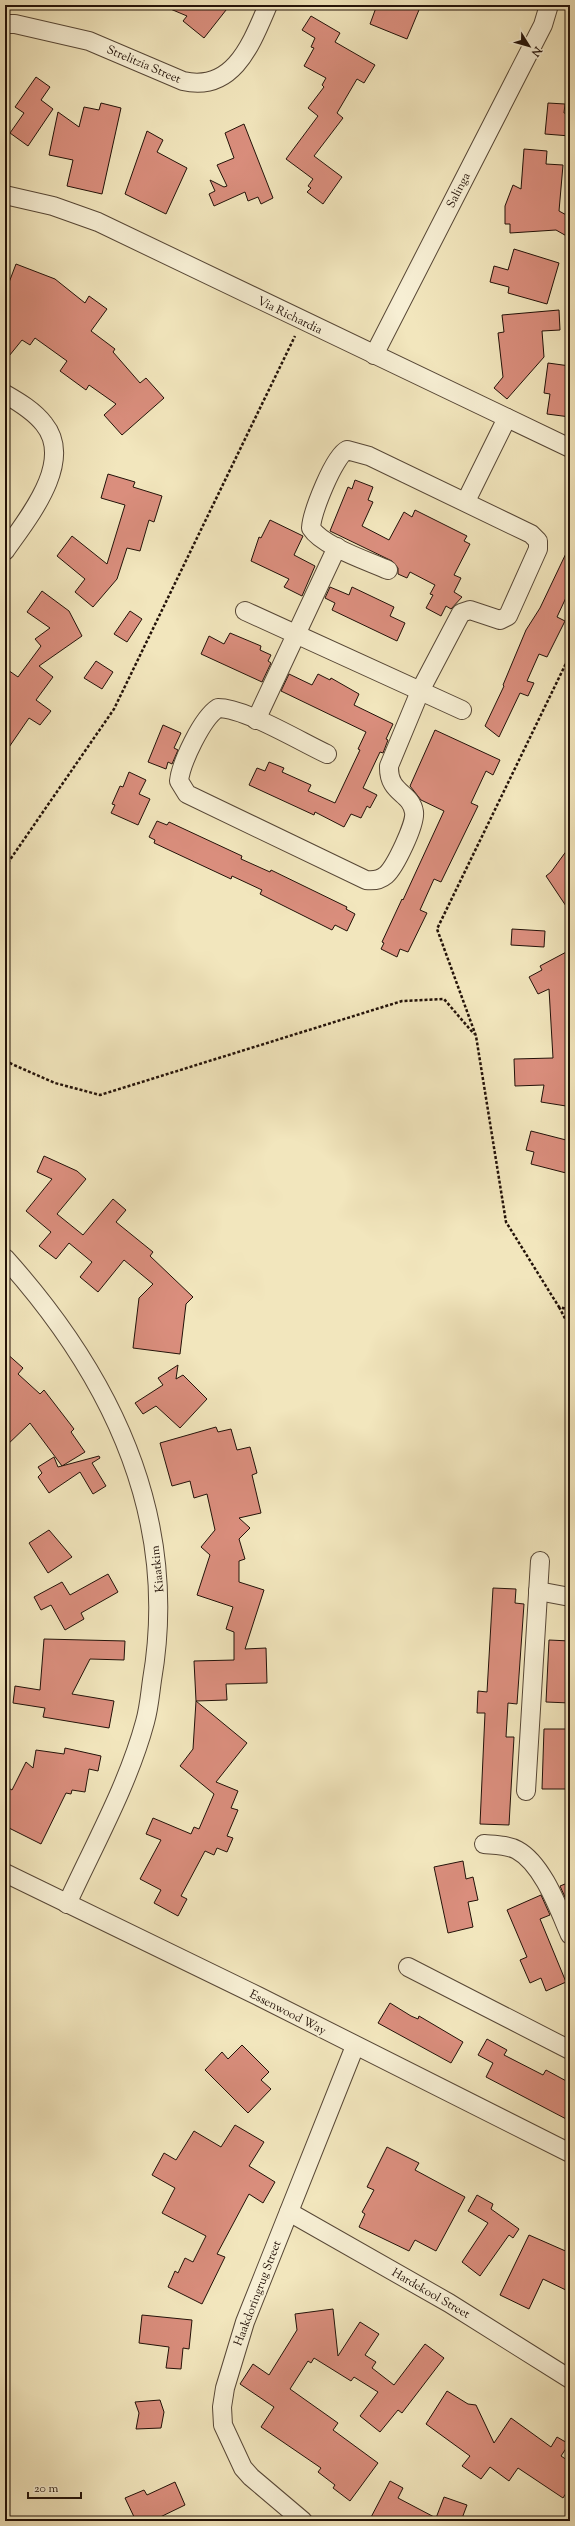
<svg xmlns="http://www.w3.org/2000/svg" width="575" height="2526" font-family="'Sorts Mill Goudy',serif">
<rect width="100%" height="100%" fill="#f2e6bd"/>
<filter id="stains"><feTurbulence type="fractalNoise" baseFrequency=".005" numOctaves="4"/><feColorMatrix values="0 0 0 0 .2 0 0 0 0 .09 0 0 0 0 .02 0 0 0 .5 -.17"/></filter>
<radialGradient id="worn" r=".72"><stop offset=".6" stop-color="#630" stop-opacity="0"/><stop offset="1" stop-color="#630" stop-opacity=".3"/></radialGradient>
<g fill="#da8e7d" stroke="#231209">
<path d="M161 5H230L204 38 183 21 187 16Z"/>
<path d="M377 5H421L407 39 370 24Z"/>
<path d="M311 16 340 33 335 42 375 65 364 83 357 79 337 113 343 118 314 156 342 177 323 204 307 192 311 188 308 186 313 179 286 159 318 116 308 108 324 87 322 85 326 78 304 66 314 48 311 47 315 38 302 30Z"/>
<path d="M36 77 50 87 41 100 53 109 28 146 10 133 24 113 15 107Z"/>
<path d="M101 103 121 108 102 194 67 186 73 160 49 155 58 112 79 127 84 107 99 110Z"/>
<path d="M548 103 565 104 564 113 570 114V136L545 134Z"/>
<path d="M244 124 273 198 261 204 258 197 248 201 245 192 214 206 209 194 215 191 210 180 224 187 227 186 217 165 234 158 225 133Z"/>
<path d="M147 131 163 140 157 152 187 168 166 214 125 194Z"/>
<path d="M524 149 547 151 546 164 563 165 559 211 570 217V238L556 230 510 233V224H505V206L513 185 521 189Z"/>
<path d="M514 249 559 263 547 304 508 293 509 287 490 282 494 266 508 270Z"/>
<path d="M16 264 55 279 85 303 89 296 107 309 91 331 115 349 113 352 140 383 146 378 164 398 122 435 104 415 116 404 89 385 86 390 60 371 67 361 35 338 30 345 22 340 5 361V293Z"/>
<path d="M559 310 560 330 542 331 544 357 507 399 494 388 503 377 498 333 504 332 502 315Z"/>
<path d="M548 363 570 366V417L547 414 550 394 544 393Z"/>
<path d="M108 474 135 482 133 487 162 496 154 522 149 520 140 551 127 548 117 579 93 607 75 592 85 579 57 556 72 536 107 564 125 505 101 498Z"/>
<path d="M355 480 373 487 368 500 373 502 362 526 389 540 404 512 412 517 415 510 467 536 464 541 470 544 454 575 461 578 454 592 462 597 451 609 446 606 441 616 426 608 433 595 430 594 435 585 410 572 407 578 398 574V568L392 561 330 531 348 487 352 489Z"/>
<path d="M270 520 303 536 294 555 315 566 302 596 284 587 289 579 251 561 259 537 261 538Z"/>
<path d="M570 545V589L557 617 565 621 547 657 539 654 527 681 534 683 528 696 520 693 499 737 485 726 504 686 503 685 526 630 540 608Z"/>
<path d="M330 587 349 595 352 587 394 607 390 616 405 623 397 641 332 610 335 603 325 598Z"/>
<path d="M42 591 69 611 82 636 39 666 53 677 36 700 51 711 40 725 29 718 5 753V668L18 677 41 646 35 639 50 628 27 612Z"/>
<path d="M130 611 142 619 127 642 114 634Z"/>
<path d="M230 633 261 646 260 650 271 655 268 661 271 663 262 682 201 654 209 636 224 644Z"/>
<path d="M96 661 113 672 102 689 84 678Z"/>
<path d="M289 674 312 685 318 674 330 680 331 678 359 694 354 705 393 724 386 739 388 740 383 753 380 752 363 788 377 795 370 808 367 806 361 818 351 814 344 827 315 812 314 815 249 785 257 768 265 771 269 762 284 768 282 772 311 785 308 791 335 803 360 750 358 749 366 732 281 691Z"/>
<path d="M163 725 181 733 174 748 178 750 172 764 168 762 166 769 148 762Z"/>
<path d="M435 730 500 760 493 775 486 771 471 803 478 806 441 882 434 879 420 910 427 913 408 952 400 949 397 957 381 949 384 943 382 942 402 899 403 900 444 811 421 800 410 786Z"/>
<path d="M129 772 146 780 139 794 150 799 138 825 111 813 115 805 112 804 120 786 123 787Z"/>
<path d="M157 821 167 825 169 822 242 856 241 859 270 872 271 870 347 907 346 909 355 914 347 931 335 925 332 930 260 894 262 890 232 876 231 879 154 843 155 840 149 837Z"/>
<path d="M570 846V912L546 876 551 872Z"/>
<path d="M512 929 545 931 544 947 511 945Z"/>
<path d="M570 950V1080L566 1106 541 1102 544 1085 515 1086 514 1059 553 1058 549 989 538 994 529 977 542 970 540 966Z"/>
<path d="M531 1131 570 1141V1174L531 1164 534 1152 526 1150Z"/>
<path d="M44 1156 77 1171 86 1179 57 1214 83 1235 113 1199 126 1210 116 1222 153 1252 150 1256 193 1297 186 1304 180 1354 133 1348 139 1298 153 1284 124 1260 98 1292 80 1277 92 1262 69 1243 56 1259 39 1246 51 1232 26 1211 52 1179 37 1172Z"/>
<path d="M5 1352 23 1368 18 1374 40 1394 44 1390 74 1429 71 1432 85 1452 62 1466 30 1423 5 1447Z"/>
<path d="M178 1365 176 1379 183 1375 207 1399 180 1428 156 1406 143 1414 135 1403 163 1385 158 1378Z"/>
<path d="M216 1427 218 1432 231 1429 237 1450 250 1447 257 1473 252 1475 261 1513 239 1518 250 1528 239 1539 245 1559 239 1561V1582L264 1590 245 1649 266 1648 267 1683 226 1684 227 1700 196 1701 247 1743 216 1782 238 1791 231 1808 238 1810 227 1836 233 1838 227 1852 217 1848 214 1855 205 1851 181 1896 187 1899 178 1916 154 1903 161 1890 140 1879 161 1840 146 1834 153 1818 191 1834 194 1827 199 1829 214 1794 180 1766 193 1749 196 1701 194 1661 234 1660V1632L226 1629 233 1607 197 1595 210 1555 201 1547 215 1530 207 1494 194 1498 190 1481 172 1486 160 1443Z"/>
<path d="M99 1456 100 1458 92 1463 106 1486 93 1494 80 1472 49 1493 38 1477 42 1473 38 1467 54 1457 58 1467Z"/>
<path d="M49 1530 72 1557 48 1573 29 1543Z"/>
<path d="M108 1574 118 1592 81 1613 84 1619 65 1630 51 1605 41 1610 34 1597 62 1582 70 1595Z"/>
<path d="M493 1588 516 1589 515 1603 524 1604 517 1704 508 1703 506 1737H514L509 1825 480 1824 485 1713H477L478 1691 487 1692Z"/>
<path d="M44 1639 125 1641 124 1660 90 1659 72 1694 114 1701 109 1728 43 1717 45 1708 13 1703 15 1686 40 1690Z"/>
<path d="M549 1640 570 1641V1703L546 1702Z"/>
<path d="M544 1729H570V1789H542Z"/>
<path d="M65 1748 101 1756 98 1771 89 1769 85 1792 72 1790 71 1794 66 1793 41 1844 5 1826V1786L12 1790 26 1762 33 1768 36 1750 64 1754Z"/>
<path d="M463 1861 466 1879 473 1877 478 1900 468 1902 473 1927 448 1933 434 1867Z"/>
<path d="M570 1882V1906H569L560 1886Z"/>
<path d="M541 1895 550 1915 540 1919 566 1982 546 1991 541 1978 530 1983 520 1960 527 1957 507 1910Z"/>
<path d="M390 2003 411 2016 418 2019 419 2016 463 2042 451 2063 378 2023Z"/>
<path d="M487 2039 507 2050 504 2055 543 2075 546 2070 570 2083V2121L486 2077 493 2063 478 2055Z"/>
<path d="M242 2045 269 2072 261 2080 271 2089 248 2113 205 2070 222 2052 228 2059Z"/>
<path d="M235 2125 264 2142 249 2166 275 2182 263 2203 249 2194 217 2254 225 2257 202 2304 168 2287 175 2271 178 2273 185 2258 193 2262 206 2236 162 2213 175 2188 152 2175 164 2153 176 2160 194 2131 221 2147Z"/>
<path d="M387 2147 419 2163 415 2170 465 2197 436 2251 415 2240 409 2251 359 2227 365 2214 362 2212 374 2190 367 2187Z"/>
<path d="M477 2195 493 2204 491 2209 519 2229 513 2238 509 2235 480 2276 462 2262 488 2223 468 2211Z"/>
<path d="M529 2235 570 2253V2292L543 2279 529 2309 500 2295Z"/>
<path d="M333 2309 338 2356 360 2322 379 2334 365 2355 376 2362 372 2368 394 2385 425 2344 444 2358 402 2413 398 2410 380 2432 360 2416 378 2392 354 2377 351 2381 314 2358 311 2363 308 2361 290 2389 338 2423 333 2430 378 2463 350 2501 333 2488 335 2485 318 2472 321 2468 261 2427 274 2407 240 2384 253 2364 269 2375 297 2330 295 2314Z"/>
<path d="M142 2315 192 2320 189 2349 183 2348 181 2369 166 2368 169 2347 139 2343Z"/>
<path d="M447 2391 468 2404 476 2405 494 2443 511 2418 551 2447 557 2437 569 2444 561 2456 570 2462V2487L563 2498 518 2468 509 2481 490 2467 481 2479 462 2466 470 2456 426 2424Z"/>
<path d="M160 2400 164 2412 161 2428 136 2429 139 2413 135 2402Z"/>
<path d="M390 2481 403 2488 398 2498 436 2518 444 2497 467 2505 461 2521H369Z"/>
<path d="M175 2482 185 2505 152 2521H136L125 2498 144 2490 147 2495Z"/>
</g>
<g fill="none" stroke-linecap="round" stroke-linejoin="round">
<defs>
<g id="minor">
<path d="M5 24H15L89 41 183 81C234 93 252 42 268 5"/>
<path d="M5 195 53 206 98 222 570 448"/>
<path d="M374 355 543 25 549 5"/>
<path d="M5 394C19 402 34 411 44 424 75 462 27 519 5 551"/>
<path d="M466 501 507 418"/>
<path d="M245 611 462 710"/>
<path d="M256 720 337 547"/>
<path d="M327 754C301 742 245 708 218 708 202 718 181 763 179 781L187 794 366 880C373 881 380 880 386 875 395 867 416 824 414 812 411 792 388 794 389 766L421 689 461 613 470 610 500 620 508 616 538 549V541L531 534 369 456 347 450C334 456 312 512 311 528 322 546 368 561 388 570"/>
<path d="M5 1258C112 1377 180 1517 152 1680 150 1694 149 1708 145 1722 128 1785 94 1845 67 1904"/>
<path d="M538 1591 570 1597"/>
<path d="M526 1791 540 1561"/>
<path d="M484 1844C495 1845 508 1845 517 1850 543 1864 559 1910 570 1935"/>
<path d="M5 1873 258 1996 570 2153"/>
<path d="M408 1967 570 2050"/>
<path d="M289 2212 449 2303 570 2379"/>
<path d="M303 2521 251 2477 243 2468 223 2425 222 2407 225 2388 245 2322 355 2046"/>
</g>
</defs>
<use href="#minor" stroke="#574736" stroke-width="20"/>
<g stroke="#231209" stroke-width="2.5" stroke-dasharray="3 2" stroke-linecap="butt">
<path d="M570 655 437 929 476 1036 506 1222 559 1307 570 1310"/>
<path d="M5 867 114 709 295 336"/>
<path d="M5 1061 55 1083 100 1095 402 1001 444 999 474 1034"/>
<path d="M559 1307 570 1328"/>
</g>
<use href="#minor" stroke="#f7efd4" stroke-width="18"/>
</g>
<g text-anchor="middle" stroke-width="4" stroke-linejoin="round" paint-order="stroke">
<g font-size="12" fill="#231209" stroke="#f7efd4">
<text transform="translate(144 64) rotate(23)" y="4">Strelitzia Street</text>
<text transform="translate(458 190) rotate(-63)" y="4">Salinga</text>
<text transform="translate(290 315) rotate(26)" y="4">Via Richardia</text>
<text transform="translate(157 1569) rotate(-96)" y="4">Kiaatkim</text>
<text transform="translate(288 2012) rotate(27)" y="4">Essenwood Way</text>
<text transform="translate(257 2293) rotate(-69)" y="4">Haakdoringrug Street</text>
<text transform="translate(431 2293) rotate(30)" y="4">Hardekool Street</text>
</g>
</g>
<rect width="575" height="2526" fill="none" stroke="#f2e6bd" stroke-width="20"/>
<rect x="6" y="6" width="563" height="2514" fill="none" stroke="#231209" stroke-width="2"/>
<rect x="10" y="10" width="555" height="2506" fill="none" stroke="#231209"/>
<g transform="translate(529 46) rotate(127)" stroke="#f7efd4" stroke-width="3" paint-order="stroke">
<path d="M0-3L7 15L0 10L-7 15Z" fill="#231209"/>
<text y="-6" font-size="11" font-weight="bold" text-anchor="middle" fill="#231209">N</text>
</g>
<path d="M28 2492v6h53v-6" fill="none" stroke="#231209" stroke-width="2"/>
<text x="34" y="2492" font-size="12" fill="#231209" stroke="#f7efd4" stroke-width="3" paint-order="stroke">20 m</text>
<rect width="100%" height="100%" filter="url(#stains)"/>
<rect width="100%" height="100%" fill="url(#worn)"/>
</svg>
